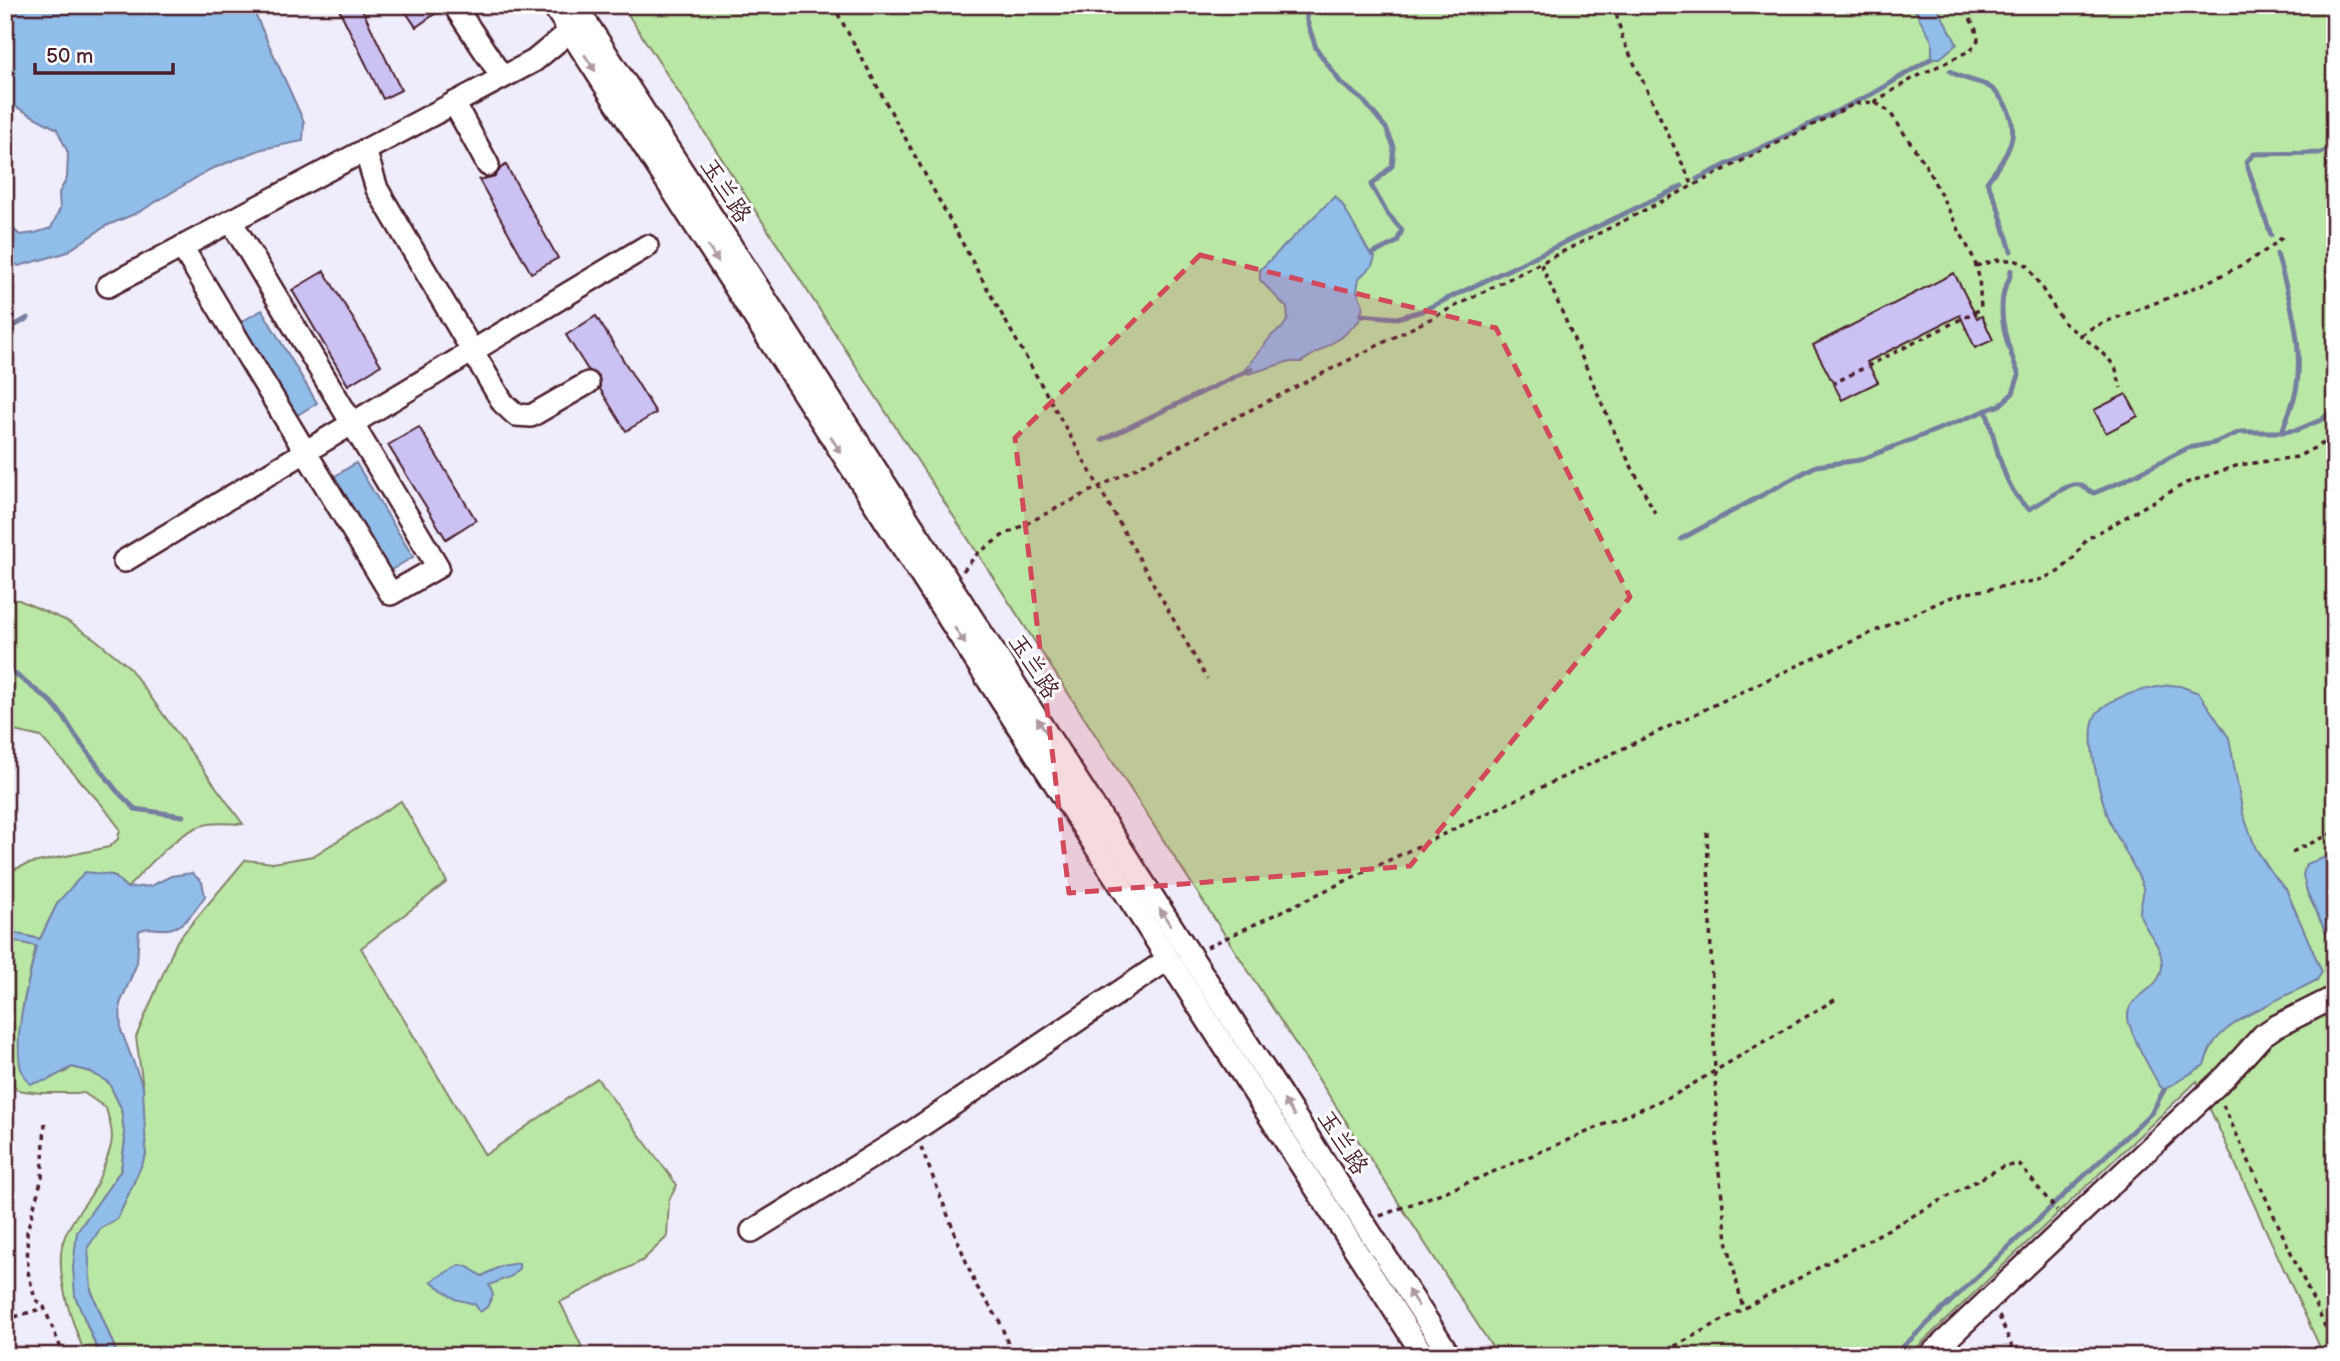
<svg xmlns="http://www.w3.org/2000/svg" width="2340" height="1361" font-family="'Balsamiq Sans','LXGW WenKai TC',sans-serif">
<rect width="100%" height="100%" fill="#efecfb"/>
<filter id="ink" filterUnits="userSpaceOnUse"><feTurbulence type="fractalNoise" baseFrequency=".0143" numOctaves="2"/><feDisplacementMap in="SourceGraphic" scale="14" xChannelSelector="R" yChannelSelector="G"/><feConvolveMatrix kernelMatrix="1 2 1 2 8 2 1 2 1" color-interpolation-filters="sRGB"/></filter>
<g filter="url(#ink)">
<g fill="#bae7a5" stroke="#828368" stroke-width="2">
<path d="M622 5H2335V1356H2324L2197 1081 1908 1356H1498Z"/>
<path d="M5 599 19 600 67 621 95 639 128 666 243 824C232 824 220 822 209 824 180 828 147 868 127 888L113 875 58 902 40 939 5 931V873L28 864 109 847 118 839 120 829 102 805 41 737 5 729Z"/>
<path d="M401 801 447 882 361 948 485 1155 597 1078 677 1185 669 1200 667 1237 642 1261 560 1302 582 1347 568 1356H118L91 1290 87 1247 101 1228 118 1218 142 1111 143 1087 136 1037 177 941 245 860 273 863 313 856Z"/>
<path d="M5 939 36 946 23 1005 64 1073 72 1067 91 1072 109 1083 121 1108 125 1140 121 1170 77 1232 75 1296 100 1356H86C73 1325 56 1280 62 1246 66 1227 80 1211 91 1195 96 1187 109 1155 111 1145 114 1133 109 1120 106 1108L84 1093H40L17 1090 8 1075 5 1066Z"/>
</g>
<g fill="#91bdea" stroke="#757e9e" stroke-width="2">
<path d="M17 5H251L304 122 303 141 262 149 209 170 139 212 106 226 65 253 19 266 5 259V118L12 228 20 235 35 233 51 228 60 209 59 193 67 178 68 153 57 129 5 101V54Z"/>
<path d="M1912 5H1936L1957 44 1940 58H1932V41Z"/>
<path d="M1335 196 1342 204 1369 252 1375 257 1372 266 1359 278 1357 291 1363 305 1360 320 1342 337 1301 362H1287L1249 374 1244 371 1272 335 1282 328 1288 319 1287 308 1260 280V270Z"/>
<path d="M262 310 317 403 294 417 239 323Z"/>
<path d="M356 463 413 557 388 572 332 478Z"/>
<path d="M2170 685 2180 686 2199 693 2229 738 2243 814 2256 849 2273 875 2286 889 2322 972 2317 980C2289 995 2234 1017 2216 1040 2210 1047 2207 1056 2204 1065L2164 1090 2159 1085C2151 1070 2129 1033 2128 1018 2126 990 2172 993 2160 952 2156 939 2143 928 2140 914 2139 906 2145 896 2143 888 2138 870 2120 844 2112 826 2102 804 2082 733 2097 713 2112 695 2149 688 2170 685Z"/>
<path d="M2335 854V953L2307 892 2303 875 2306 864Z"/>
<path d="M85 872 113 875 127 888 151 886 171 876 192 873 202 882 205 896C194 912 183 931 161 929 151 929 149 926 139 931L137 963 120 1004 121 1030 143 1087 146 1155 118 1218 101 1228 88 1247 91 1290 118 1356H100L75 1296 73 1267 77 1232 121 1170 125 1140 121 1108 109 1083 91 1072 72 1067 48 1080 30 1084C26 1079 21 1072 20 1065 14 1026 29 985 36 946L5 939V931L40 939 58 902Z"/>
<path d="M519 1263V1268L512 1276 489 1285 493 1295 487 1307 480 1312 475 1304 455 1299 431 1281 459 1265 466 1266 482 1276 501 1266Z"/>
</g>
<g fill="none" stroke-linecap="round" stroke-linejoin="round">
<g stroke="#757e9e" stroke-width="5">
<path d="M1306 5 1307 21 1316 48 1341 83 1363 100 1386 128 1394 147 1392 166 1371 185 1387 213 1402 230 1397 242 1372 254"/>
<path d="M1950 71C1961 79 1974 80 1986 85 1993 88 2001 97 2005 104 2023 136 2006 156 1987 182L1997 204 2011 251"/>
<path d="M1697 179 1872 94 1932 58"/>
<path d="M2271 235 2246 162 2254 154 2320 153 2335 148"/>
<path d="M2277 254C2289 297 2303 340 2297 385 2295 401 2287 417 2282 432"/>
<path d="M1361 315 1397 318 1422 311 1682 186"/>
<path d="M5 331 28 318"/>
<path d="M1986 410C1996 441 2002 489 2029 509 2042 503 2066 483 2079 485 2083 486 2090 491 2094 493L2121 482 2188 448 2214 443 2240 432H2282L2297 430 2321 420 2335 409"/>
<path d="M1102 440 1251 369"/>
<path d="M1681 539 1816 466 1860 460 2000 405 2013 393 2019 375C2009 350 1997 318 2004 291 2006 283 2011 279 2011 270"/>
<path d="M5 669 15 674 50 701 63 716 77 738 116 790 135 809 183 816"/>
<path d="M1893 1356 2152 1112 2164 1090"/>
</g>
</g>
<g fill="#cbc1f3" stroke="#4a1f2b" stroke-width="2">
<path d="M337 5H360L401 90 383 99Z"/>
<path d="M401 5H441L442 9 416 27Z"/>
<path d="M506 165 558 258 531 273 479 180 495 176 501 168Z"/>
<path d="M324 271 381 365 348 385 292 290Z"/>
<path d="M1954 273 1977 318 1982 316 1993 340 1975 348 1960 315 1867 362 1878 382 1842 400 1813 345Z"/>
<path d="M596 316 656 413 626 431 600 389 599 376 588 370 566 335Z"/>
<path d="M2126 394 2138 416 2106 433 2094 410Z"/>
<path d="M419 427 476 520 446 539 388 445Z"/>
</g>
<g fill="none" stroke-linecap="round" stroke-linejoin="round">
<defs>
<g id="minor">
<path d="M454 5 502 77"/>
<path d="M553 5 1424 1356"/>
<path d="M575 5 1450 1356"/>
<path d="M454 103 488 165"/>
<path d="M365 150 377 189 503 403 516 415 531 416 588 383"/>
<path d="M182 247 391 594 438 567 231 221"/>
<path d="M108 286 534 61 580 23"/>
<path d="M124 561 647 246"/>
<path d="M752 1231 915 1130 1161 964H1171"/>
<path d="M1929 1356 2226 1076 2263 1035 2275 1027 2335 997"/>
</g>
</defs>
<use href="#minor" stroke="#4a1f2b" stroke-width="26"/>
<g stroke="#4a1f2b" stroke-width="3.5" stroke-dasharray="5 5" stroke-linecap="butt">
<path d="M833 5 983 281 1207 679"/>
<path d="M1614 5 1623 40 1693 186"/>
<path d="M1874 102 1910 80 1971 50 1978 40 1976 30 1963 5"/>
<path d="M1541 264 1618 440 1655 513"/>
<path d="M1976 266 1998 260H2014L2027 265 2064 323 2097 348 2115 366 2121 388"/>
<path d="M2081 335 2095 326C2152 303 2241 276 2285 235"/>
<path d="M963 571 977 554 1002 536 1854 104 1874 102 1889 111 1925 164 1974 259 1979 277 1981 309 1834 383"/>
<path d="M1707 832 1718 1163 1727 1240 1743 1309"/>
<path d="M2292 852 2335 832"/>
<path d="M1207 947 1777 675 1949 598 1967 593 2039 580 2058 572 2072 560 2087 539 2186 483 2239 465 2297 457 2335 437"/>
<path d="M2223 1105 2335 1348"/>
<path d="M45 1123 42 1178 27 1231 28 1272 35 1299 44 1307 64 1356"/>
<path d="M921 1147 975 1284 999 1320 1013 1356"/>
<path d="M1380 1216 1460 1186 1676 1094 1836 999"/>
<path d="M1999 1316 2016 1356"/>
<path d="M5 1320 43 1308"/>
<path d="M1657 1356 2002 1167 2019 1164 2057 1211"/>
</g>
<use href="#minor" stroke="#fff" stroke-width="21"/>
</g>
<defs><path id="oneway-solid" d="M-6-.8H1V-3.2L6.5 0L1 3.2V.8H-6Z" transform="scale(1.75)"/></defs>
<g fill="#ae9aa0">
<use href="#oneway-solid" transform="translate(590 63) rotate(57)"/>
<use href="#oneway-solid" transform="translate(713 254) rotate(57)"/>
<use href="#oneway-solid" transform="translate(836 445) rotate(57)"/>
<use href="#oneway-solid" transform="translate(960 636) rotate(57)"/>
<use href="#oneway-solid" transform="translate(1042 726) rotate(-123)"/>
<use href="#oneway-solid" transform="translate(1165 917) rotate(-123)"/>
<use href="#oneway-solid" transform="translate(1289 1108) rotate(-123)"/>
<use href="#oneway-solid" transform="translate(1413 1298) rotate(-123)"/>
</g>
</g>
<path fill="#d1495b" fill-opacity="0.2" stroke="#d1495b" stroke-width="5" stroke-dasharray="14 9" stroke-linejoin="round" d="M1200 255 1496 328 1630 597 1410 866 1069 893 1015 438Z"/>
<g text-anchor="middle" stroke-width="6" stroke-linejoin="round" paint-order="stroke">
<g font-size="24" fill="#4a1f2b" stroke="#fff">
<text transform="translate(726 190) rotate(57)" y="8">玉兰路</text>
<text transform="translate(1034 666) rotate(57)" y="8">玉兰路</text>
<text transform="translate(1343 1142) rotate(57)" y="8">玉兰路</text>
</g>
</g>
<rect width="2340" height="1361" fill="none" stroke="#fff" stroke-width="28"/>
<rect x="14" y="14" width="2312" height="1333" fill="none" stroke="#4a1f2b" stroke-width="2.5" filter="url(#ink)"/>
<path d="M35 63v10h138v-10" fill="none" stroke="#4a1f2b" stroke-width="3.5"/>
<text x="46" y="63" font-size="21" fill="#4a1f2b" stroke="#ffffff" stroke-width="5" paint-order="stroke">50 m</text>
</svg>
